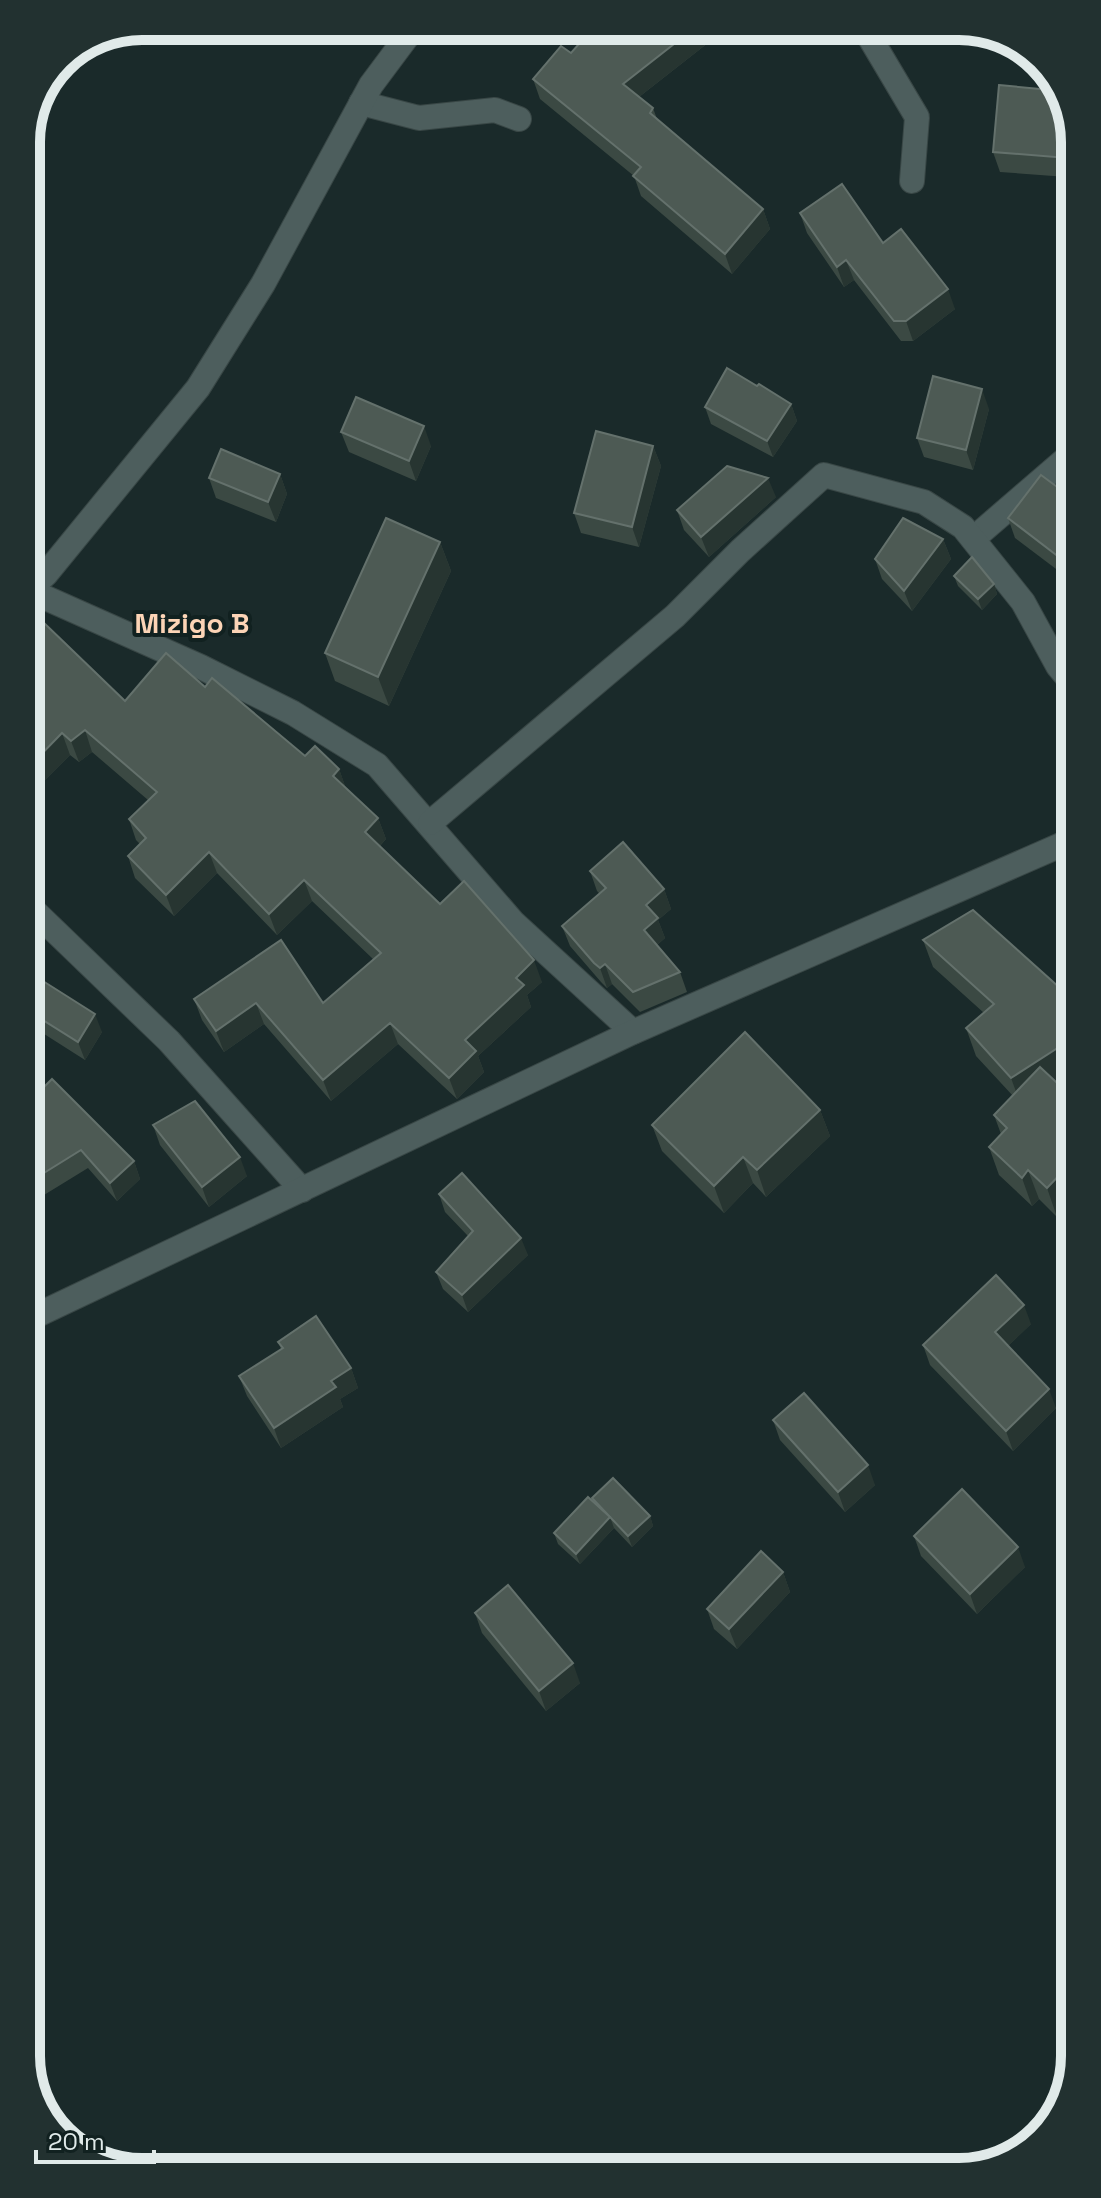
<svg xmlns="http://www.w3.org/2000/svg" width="1101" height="2198" font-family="'Space Grotesk',sans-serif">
<rect width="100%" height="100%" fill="#1a2a2a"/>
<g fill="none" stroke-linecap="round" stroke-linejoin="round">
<defs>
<g id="street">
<path d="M863 26 917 117 912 181"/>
<path d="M361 103 419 118 495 110 519 119"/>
<path d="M973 539 1068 457"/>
<path d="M28 590 201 667 293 713 377 765 513 922 633 1032"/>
<path d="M28 590 46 574 198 388 263 284 371 85 415 26"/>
<path d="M430 823 675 616 740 551 824 475 924 502 963 527 1023 602 1058 666 1069 679"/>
<path d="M30 907 169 1041 302 1190"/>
<path d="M31 1318 633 1032 1070 841"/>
</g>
</defs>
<use href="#street" stroke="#394746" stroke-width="26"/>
<use href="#street" stroke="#4d5e5d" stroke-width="24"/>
</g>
<g fill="#3b4943">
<path d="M595 26H726L727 28 639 97 653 108 657 119 763 209 770 229 732 274 641 196 634 176 540 99 533 79 571 53Z"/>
<path d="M1066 98 1067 177 1000 172 993 152Z"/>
<path d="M800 213 883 243 955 309 913 341H901L854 280 844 287 807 233Z"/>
<path d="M757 386 791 404 797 421 773 457 711 424 705 407Z"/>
<path d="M989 409 973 470 924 457 917 438Z"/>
<path d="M341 432 431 446 416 481 349 452Z"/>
<path d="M653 446 661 466 639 547 581 533 574 513Z"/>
<path d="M280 474 287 494 276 522 216 498 209 478Z"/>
<path d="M1068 495V578L1015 538 1008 518Z"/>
<path d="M776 497 709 557 684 530 677 510Z"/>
<path d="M943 539 951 559 912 611 882 579 875 559Z"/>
<path d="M440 542 451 571 389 706 335 681 325 653Z"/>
<path d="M954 576 994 584 997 594 982 610 958 586Z"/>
<path d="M28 635 125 701 205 687 305 756 339 769 346 789 378 818 386 839 380 846 440 904 542 982 527 995 531 1007 478 1056 484 1072 457 1099 398 1044 331 1101 264 1024 224 1052 202 1020 194 999 323 1003 373 959 312 901 277 935 217 873 174 916 135 878 128 856 140 844 136 840 129 819 148 800 92 752 79 762 70 755 29 796Z"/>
<path d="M590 871 664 889 671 909 658 920 665 938 657 945 680 972 687 992 640 1012 612 984 607 988 601 982 570 946 562 926 600 894 597 891Z"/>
<path d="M923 940 1070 997 1071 1074 1056 1083 1071 1096V1202L1057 1217 1039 1199 1032 1206 999 1175 989 1147 1001 1134 994 1115 1013 1096 976 1056 966 1028 984 1013 933 967Z"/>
<path d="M30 977 102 1032 85 1060 30 1025Z"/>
<path d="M30 1101 134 1161 140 1179 117 1201 88 1168 31 1203Z"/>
<path d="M820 1110 830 1136 766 1197 753 1183 724 1213 662 1151 652 1125Z"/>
<path d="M153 1125 247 1176 209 1207 160 1145Z"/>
<path d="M439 1194 528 1255 468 1312 443 1289 436 1272 468 1236 445 1212Z"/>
<path d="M1031 1324 1008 1346 1056 1408 1013 1451 930 1365 923 1345Z"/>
<path d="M278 1342 351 1368 358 1388 340 1399 343 1407 281 1448 247 1396 239 1376 281 1349Z"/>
<path d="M773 1420 875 1485 845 1512 780 1440Z"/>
<path d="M592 1498 650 1516 653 1526 632 1547 614 1528 580 1564 558 1544 554 1533 593 1502Z"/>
<path d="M914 1536 1025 1567 977 1614 921 1556Z"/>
<path d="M783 1572 790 1592 737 1649 714 1629 707 1609Z"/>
<path d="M475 1613 580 1683 546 1711 482 1633Z"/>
</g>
<g fill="#273531">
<path d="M697 26H726L727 28 630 104 623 84Z"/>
<path d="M763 209 770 229 732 274 725 254Z"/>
<path d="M846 260 854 280 844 287 837 267Z"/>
<path d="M948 289 955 309 913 341 906 321Z"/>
<path d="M982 389 989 409 973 470 966 450Z"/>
<path d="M791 404 797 421 773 457 767 441Z"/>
<path d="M424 426 431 446 416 481 409 461Z"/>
<path d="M653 446 661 466 639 547 632 527Z"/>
<path d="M280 474 287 494 276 522 268 502Z"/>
<path d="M768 478 776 497 709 557 701 537Z"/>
<path d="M943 539 951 559 912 611 904 591Z"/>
<path d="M440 542 451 571 389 706 378 677Z"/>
<path d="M994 584 997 594 982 610 978 599Z"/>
<path d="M85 730 92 752 79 762 71 741Z"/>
<path d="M62 733 70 755 29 796V767Z"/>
<path d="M339 769 347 791 333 776Z"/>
<path d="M378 818 386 839 373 853 365 832Z"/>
<path d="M209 852 217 873 174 916 166 895Z"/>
<path d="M304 880 312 901 277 935 269 914Z"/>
<path d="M664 889 671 909 658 920 665 938 651 950 644 930 646 905Z"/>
<path d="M534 960 542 982 527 995 531 1007 478 1056 484 1072 457 1099 449 1078 465 1040 516 978Z"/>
<path d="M605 964 612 984 607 988 600 968Z"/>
<path d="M256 1003 264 1024 224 1052 216 1031Z"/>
<path d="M95 1014 102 1032 85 1060 78 1042Z"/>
<path d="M390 1023 398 1044 331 1101 323 1080Z"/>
<path d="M1070 1040 1071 1074 1021 1105 1011 1078Z"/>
<path d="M820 1110 830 1136 766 1197 757 1170Z"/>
<path d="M240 1157 247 1176 209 1207 202 1187Z"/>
<path d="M743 1157 753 1183 724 1213 714 1186Z"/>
<path d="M134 1161 140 1179 117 1201 110 1183Z"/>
<path d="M1069 1165 1071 1171V1202L1057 1217 1047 1188Z"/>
<path d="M1028 1170 1039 1199 1032 1206 1022 1178Z"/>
<path d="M521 1238 528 1255 468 1312 462 1295Z"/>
<path d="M1024 1305 1031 1324 1002 1352 995 1332Z"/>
<path d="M351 1368 358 1388 340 1399 343 1407 281 1448 274 1428 331 1381Z"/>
<path d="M1049 1389 1056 1408 1013 1451 1006 1431Z"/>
<path d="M868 1465 875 1485 845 1512 838 1492Z"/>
<path d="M650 1516 653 1526 632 1547 628 1536Z"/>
<path d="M610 1517 614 1528 580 1564 576 1554Z"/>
<path d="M1018 1547 1025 1567 977 1614 970 1594Z"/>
<path d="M783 1572 790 1592 737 1649 729 1629Z"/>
<path d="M573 1663 580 1683 546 1711 539 1691Z"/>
</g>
<g fill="#4d5a54" stroke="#64716c" stroke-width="2">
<path d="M595 26H697L623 84 653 108 650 113 763 209 725 254 633 176 641 167 533 79 561 46 571 53Z"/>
<path d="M999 85 1061 91 1066 98 1067 158 993 152Z"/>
<path d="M842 184 883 243 901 229 948 289 906 321H894L846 260 837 267 800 213Z"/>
<path d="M727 368 757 386 759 384 791 404 767 441 705 407Z"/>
<path d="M933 376 982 389 966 450 917 438Z"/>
<path d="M356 397 424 426 409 461 341 432Z"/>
<path d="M596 431 653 446 632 527 574 513Z"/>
<path d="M221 449 280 474 268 502 209 478Z"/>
<path d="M727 466 768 478 701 537 677 510Z"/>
<path d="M1041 475 1068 495V564L1008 518Z"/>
<path d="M386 518 440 542 378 677 325 653Z"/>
<path d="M903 518 943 539 904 591 875 559Z"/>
<path d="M972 557 994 584 978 599 954 576Z"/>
<path d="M42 621 125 701 166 653 205 687 212 678 305 756 315 746 339 769 333 776 378 818 365 832 440 904 464 881 534 960 516 978 524 985 465 1040 476 1051 449 1078 390 1023 323 1080 256 1003 216 1031 194 999 281 940 323 1003 381 953 304 880 269 914 209 852 166 895 128 856 146 838 129 819 157 792 85 730 71 741 62 733 29 767 28 635Z"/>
<path d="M623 842 664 889 646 905 658 918 644 930 680 972 633 992 605 964 600 968 594 963 562 926 606 888 590 871Z"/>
<path d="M973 910 1070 997V1040L1011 1078 966 1028 994 1004 923 940Z"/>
<path d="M35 976 95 1014 78 1042 30 1012V977L33 979Z"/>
<path d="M745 1032 820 1110 757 1170 743 1157 714 1186 652 1125Z"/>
<path d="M1040 1067 1071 1096V1167L1069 1165 1047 1188 1028 1170 1022 1178 989 1147 1007 1128 994 1115Z"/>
<path d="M52 1079 134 1161 110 1183 81 1150 31 1181 30 1101Z"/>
<path d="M195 1101 240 1157 202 1187 153 1125Z"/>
<path d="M462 1173 521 1238 462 1295 436 1272 473 1231 439 1194Z"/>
<path d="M996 1275 1024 1305 995 1332 1049 1389 1006 1431 923 1345Z"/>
<path d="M316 1316 351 1368 331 1381 336 1387 274 1428 239 1376 283 1348 278 1342Z"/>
<path d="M804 1393 868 1465 838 1492 773 1420Z"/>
<path d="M613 1478 650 1516 628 1536 592 1498Z"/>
<path d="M962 1489 1018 1547 970 1594 914 1536Z"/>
<path d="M588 1497 610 1517 576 1554 554 1533Z"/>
<path d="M761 1551 783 1572 729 1629 707 1609Z"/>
<path d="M508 1585 573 1663 539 1691 475 1613Z"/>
</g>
<g text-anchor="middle" stroke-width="8" stroke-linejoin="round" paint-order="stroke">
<g font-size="28" font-weight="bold" fill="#fcd4b6" stroke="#112120">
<text x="192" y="633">Mizigo B</text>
</g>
</g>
<path d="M0 0H1101V2198H0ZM142 40H959A102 102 0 0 1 1061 142V2056A102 102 0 0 1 959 2158H142A102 102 0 0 1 40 2056V142A102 102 0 0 1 142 40Z" fill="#223130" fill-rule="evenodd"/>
<path fill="none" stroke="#e0eae9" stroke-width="10" d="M142 40H959A102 102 0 0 1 1061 142V2056A102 102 0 0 1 959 2158H142A102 102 0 0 1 40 2056V142A102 102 0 0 1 142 40Z"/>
<path d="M36 2150v12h118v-12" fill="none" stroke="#e0eae9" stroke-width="4"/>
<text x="48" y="2150" font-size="24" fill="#e0eae9" stroke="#112120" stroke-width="6" paint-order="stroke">20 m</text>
</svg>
